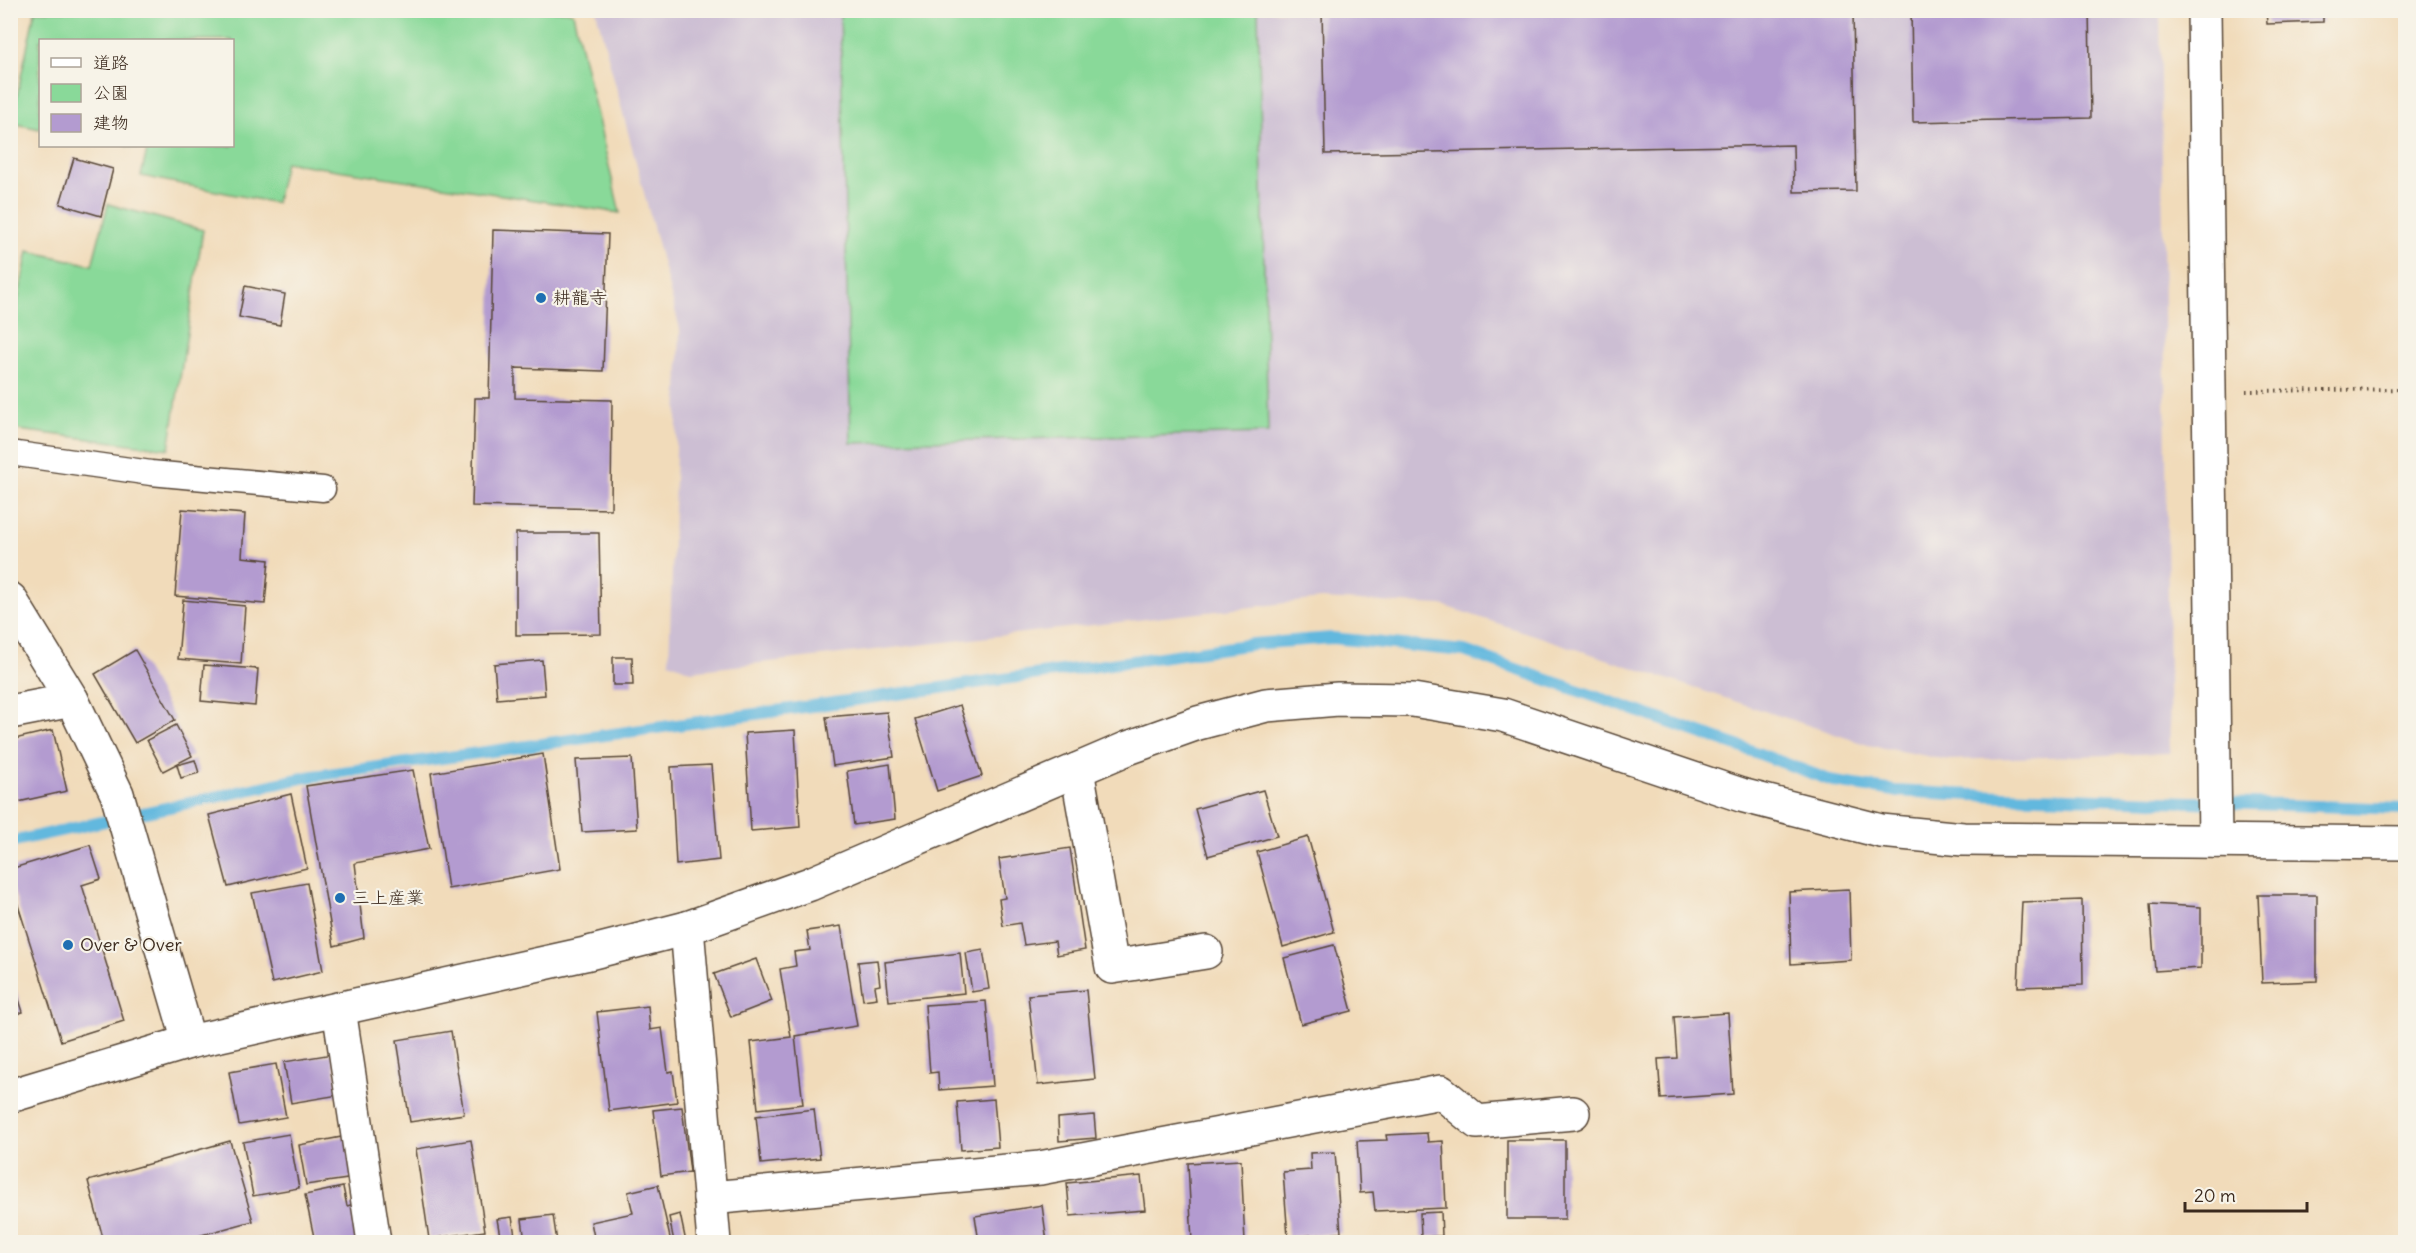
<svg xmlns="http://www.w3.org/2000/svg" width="2416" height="1253" font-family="Delius,'Klee One',sans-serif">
<rect width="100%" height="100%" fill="#f7f3e8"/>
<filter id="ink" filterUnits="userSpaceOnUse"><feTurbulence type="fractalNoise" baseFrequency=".0167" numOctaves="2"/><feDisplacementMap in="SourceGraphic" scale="12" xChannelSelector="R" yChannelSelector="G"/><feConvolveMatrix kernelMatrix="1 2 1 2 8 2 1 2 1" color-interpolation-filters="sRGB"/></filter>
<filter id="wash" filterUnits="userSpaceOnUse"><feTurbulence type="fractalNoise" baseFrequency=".008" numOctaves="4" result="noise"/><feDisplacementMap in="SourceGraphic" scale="24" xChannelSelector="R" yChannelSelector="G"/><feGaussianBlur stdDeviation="1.35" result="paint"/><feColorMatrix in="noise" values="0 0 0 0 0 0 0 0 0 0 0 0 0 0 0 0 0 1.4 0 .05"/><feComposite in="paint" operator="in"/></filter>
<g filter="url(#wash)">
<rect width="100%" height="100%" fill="#f1dbba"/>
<path fill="#ccbed3" d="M596 11H2160L2170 753 1948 760 1868 745 1442 605 1321 599 691 671 669 662 680 329Z"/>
<g fill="#89d999" stroke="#62825c" stroke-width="1.5">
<path d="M35 11H566L573 13 620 213 285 162 276 203 141 176 147 150 125 146H232V40H40V129L11 123Z"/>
<path d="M840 11H1258L1268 433 851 443Z"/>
<path d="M108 204 203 230 169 449 11 429V335L28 251 92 265Z"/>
</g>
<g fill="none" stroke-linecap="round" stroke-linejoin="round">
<path stroke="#62b8de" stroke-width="12" d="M10 842 307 777 1253 644 1332 638 1464 651 1752 751 1835 782 1895 791 1973 795 2406 809"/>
</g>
<g id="blocks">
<g fill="#b39bd0">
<path d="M1322 10H1853L1856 191 1794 192 1793 145 1325 154Z"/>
<path d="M1911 10H2089L2091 118 1913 122Z"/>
<path d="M2266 10H2323V22L2267 24Z"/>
<path d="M74 158 113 169 101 216 60 204Z"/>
<path d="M493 230 608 234 603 371 515 368V398L612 400 611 509 472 506 475 398H489Z"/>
<path d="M245 286 285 294 280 325 239 317Z"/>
<path d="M182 509 245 514 242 557 269 560 265 604 175 596Z"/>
<path d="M516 533H599L601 634 516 635Z"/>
<path d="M183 600 245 606 241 664 178 659Z"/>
<path d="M135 650 175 720 135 743 95 674Z"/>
<path d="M613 657H632L633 685H613Z"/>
<path d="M542 660 545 695 497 699 494 664Z"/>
<path d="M204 665 258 669 255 706 201 701Z"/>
<path d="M960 705 982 776 937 791 915 719Z"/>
<path d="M887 712 894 757 833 766 826 717Z"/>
<path d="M176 725 192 756 163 771 147 740Z"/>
<path d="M53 730 67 791 18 802 10 768V740Z"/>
<path d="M795 730 800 827 751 831 745 733Z"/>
<path d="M543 754 560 869 448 889 431 773Z"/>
<path d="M632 758 637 829 582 832 576 760Z"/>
<path d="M195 760 199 773 181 778 177 765Z"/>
<path d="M890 764 895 819 854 825 847 771Z"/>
<path d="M711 765 719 860 676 865 671 767Z"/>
<path d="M413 770 429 849 355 863 364 938 334 946 306 786Z"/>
<path d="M1263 790 1277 836 1208 856 1195 809Z"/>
<path d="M291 794 307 868 228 887 209 815Z"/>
<path d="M1308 837 1334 932 1283 947 1257 852Z"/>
<path d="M90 845 101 879 82 885 124 1021 61 1041 10 880V869Z"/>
<path d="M1070 848 1085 950 1057 955 1055 941 1024 945 1020 923 1003 926 999 899 1005 898 999 859Z"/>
<path d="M307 883 323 971 272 983 252 893Z"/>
<path d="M1849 889 1851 960 1791 964 1789 892Z"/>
<path d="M2258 895H2317V981L2262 983Z"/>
<path d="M2082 900 2083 985 2018 987 2022 902Z"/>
<path d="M2150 904 2201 907V968L2155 971Z"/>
<path d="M841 926 857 1026 795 1036 803 1104 758 1109 751 1042 791 1037 780 969 796 966 794 952 810 950 807 931Z"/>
<path d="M1334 945 1352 1011 1301 1024 1284 958Z"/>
<path d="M983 950 989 989 972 992 966 953Z"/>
<path d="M960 953 964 993 889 1001 885 962Z"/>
<path d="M756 959 772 1001 731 1017 714 974Z"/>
<path d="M877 960 880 985 875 986 877 998 863 1000 858 962Z"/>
<path d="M10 971 23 1012 10 1016Z"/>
<path d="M1086 990 1095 1079 1038 1085 1028 995Z"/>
<path d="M986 1001 993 1086 939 1090 938 1072 930 1073 925 1005Z"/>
<path d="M648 1006 650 1030 662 1028 668 1072 673 1071 677 1102 609 1111 597 1012Z"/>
<path d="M1728 1013 1733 1094 1661 1099 1658 1059 1677 1058 1674 1017Z"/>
<path d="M451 1031 464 1114 410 1122 397 1040Z"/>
<path d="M332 1054 339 1095 291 1103 284 1062Z"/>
<path d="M276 1064 286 1117 239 1125 229 1072Z"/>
<path d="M994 1099 998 1147 961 1150 957 1102Z"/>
<path d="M682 1107 690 1172 661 1176 653 1110Z"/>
<path d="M814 1109 820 1158 761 1164 756 1116Z"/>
<path d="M1094 1115 1096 1138 1059 1141 1058 1118Z"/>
<path d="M1427 1133 1428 1142 1443 1141 1446 1208 1375 1211 1373 1192 1360 1193 1357 1141 1387 1140 1386 1135Z"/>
<path d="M289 1134 299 1188 253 1196 243 1142Z"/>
<path d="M347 1136 354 1178 306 1185 299 1145Z"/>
<path d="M471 1140 485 1231 429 1239 416 1149Z"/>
<rect x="1507" y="1140" width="58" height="79"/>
<path d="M230 1141 253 1221 176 1242H104L88 1181Z"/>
<path d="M1335 1152 1341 1233 1288 1237 1283 1172 1311 1170 1310 1153Z"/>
<path d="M1241 1160 1245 1242H1192L1188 1163Z"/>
<path d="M1141 1176 1145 1210 1070 1216 1067 1183Z"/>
<path d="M658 1185 671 1242H595L591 1222 633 1213 628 1192Z"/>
<path d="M343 1187 347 1206 354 1204 362 1242H315L305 1195Z"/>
<path d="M1042 1205 1047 1242H979L975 1216Z"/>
<path d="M1441 1212 1442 1236 1421 1237 1420 1213Z"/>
<path d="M680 1214 686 1242H674L669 1217Z"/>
<path d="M553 1215 557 1242H525L522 1219Z"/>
<path d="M512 1217 516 1242H501L497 1219Z"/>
</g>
</g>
</g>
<g filter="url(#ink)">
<use href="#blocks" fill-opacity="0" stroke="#564535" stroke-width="1.5"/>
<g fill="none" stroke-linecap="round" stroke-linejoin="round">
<defs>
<path id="lane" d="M10 453 151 473 323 489"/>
<g id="street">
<path d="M2204 10 2215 841"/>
<path d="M10 599 72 700 117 794 189 1042"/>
<path d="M10 712 72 700"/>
<path d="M1077 770 1112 967 1206 952"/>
<path d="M687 928 714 1242"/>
<path d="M339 1009 374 1242"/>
<path d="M710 1198 1040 1168 1441 1092 1477 1122 1573 1113"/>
</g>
<path id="secondary" d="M10 1096 189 1042 585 954 687 928 810 884 1128 748 1198 723 1266 705 1338 699 1413 700 1503 715 1741 795 1881 831 1963 839 2406 843"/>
</defs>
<use href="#lane" stroke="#564535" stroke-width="27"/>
<use href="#street" stroke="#564535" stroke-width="36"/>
<use href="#secondary" stroke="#564535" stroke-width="36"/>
<path stroke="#564535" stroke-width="4" stroke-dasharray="1.5 4.5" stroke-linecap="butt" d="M2246 391 2406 389"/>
<use href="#lane" stroke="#fff" stroke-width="24"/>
<use href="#street" stroke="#fff" stroke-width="33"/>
<use href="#secondary" stroke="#fff" stroke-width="33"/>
</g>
</g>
<g fill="#1f6fb2" stroke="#f7f3e8" stroke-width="2">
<circle cx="541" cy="298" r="6"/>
<circle cx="340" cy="898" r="6"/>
<circle cx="68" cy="945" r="6"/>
</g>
<g text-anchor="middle" stroke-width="4.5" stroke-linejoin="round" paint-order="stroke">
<g font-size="18" fill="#3b2a1e" stroke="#f7f3e8" text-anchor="start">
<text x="553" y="304">耕龍寺</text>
<text x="352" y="904">三上産業</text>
<text x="80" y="951">Over &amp; Over</text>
</g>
</g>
<rect width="2416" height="1253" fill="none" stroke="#f7f3e8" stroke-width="36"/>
<rect x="39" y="39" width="195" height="108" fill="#f7f3e8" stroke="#aca397" stroke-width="1.5"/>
<rect x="51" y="58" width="30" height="9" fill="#ffffff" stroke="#aca397" stroke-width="1.5"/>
<text x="93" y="69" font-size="18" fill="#3b2a1e">道路</text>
<rect x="51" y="84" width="30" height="18" fill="#89d999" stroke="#aca397" stroke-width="1.5"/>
<text x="93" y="99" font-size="18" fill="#3b2a1e">公園</text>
<rect x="51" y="114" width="30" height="18" fill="#b39bd0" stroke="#aca397" stroke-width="1.5"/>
<text x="93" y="129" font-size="18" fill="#3b2a1e">建物</text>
<path d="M2185 1202v9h122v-9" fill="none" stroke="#3b2a1e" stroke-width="3"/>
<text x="2194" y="1202" font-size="18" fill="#3b2a1e" stroke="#f7f3e8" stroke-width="4.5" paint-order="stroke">20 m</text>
</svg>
